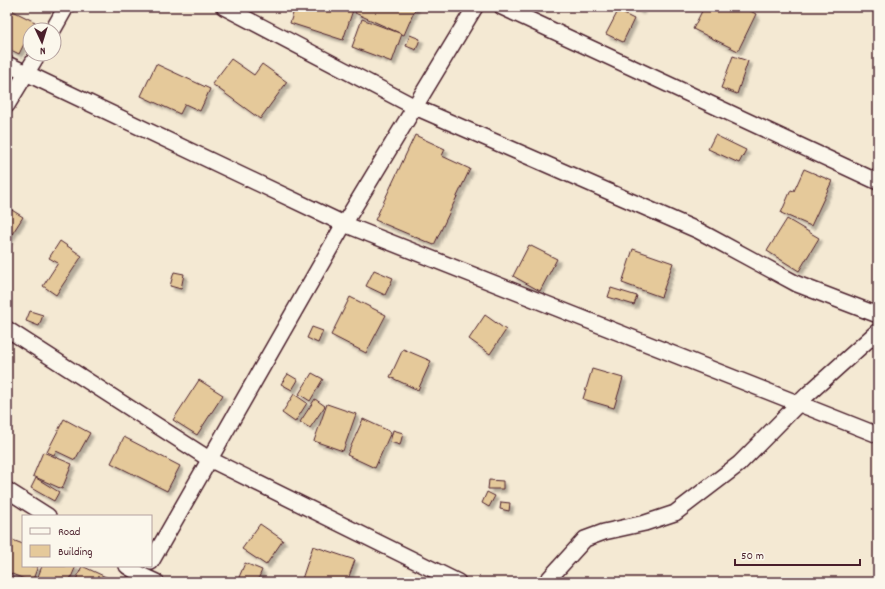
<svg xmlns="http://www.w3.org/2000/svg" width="885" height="589" font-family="Dekko,sans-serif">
<defs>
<filter id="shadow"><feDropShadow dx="3.5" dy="3.5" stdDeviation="1" flood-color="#0004"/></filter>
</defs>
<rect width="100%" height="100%" fill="#f4e9d3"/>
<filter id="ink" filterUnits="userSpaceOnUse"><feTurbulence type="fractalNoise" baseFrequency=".025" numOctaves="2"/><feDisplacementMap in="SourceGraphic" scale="8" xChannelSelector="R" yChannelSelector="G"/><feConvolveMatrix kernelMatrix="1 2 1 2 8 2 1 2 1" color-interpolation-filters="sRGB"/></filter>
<g filter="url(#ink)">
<g fill="#e5c99a" stroke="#4a1f2b" filter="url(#shadow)">
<path d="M295 7H354L343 40 290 23Z"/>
<path d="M358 7H416L404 35 355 13Z"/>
<path d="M634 7H642L640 11Z"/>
<path d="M704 7H743L756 14 738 51 693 29Z"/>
<path d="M7 8 35 22 19 54 7 48Z"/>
<path d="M618 11 634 19 623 42 606 34Z"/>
<path d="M362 19 402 34 392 62 352 47Z"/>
<path d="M410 35 420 39 416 50 406 46Z"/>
<path d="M733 56 748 61 737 94 721 88Z"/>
<path d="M231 59 254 75 262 64 287 82 260 119 212 84Z"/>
<path d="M156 64 210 89 200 111 185 104 180 114 141 96Z"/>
<path d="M415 135 445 149 442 156 470 169 434 245 375 220Z"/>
<path d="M715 135 746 150 739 163 708 149Z"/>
<path d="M804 169 832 181 811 226 781 213 791 190 794 191Z"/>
<path d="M7 207 23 217 7 242Z"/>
<path d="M787 219 819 238 799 271 767 251Z"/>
<path d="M60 241 82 256 56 295 43 286 58 263 49 258Z"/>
<path d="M529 245 557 259 540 291 513 276Z"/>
<path d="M633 249 673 263 661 297 622 283Z"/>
<path d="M374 270 393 278 385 295 366 286Z"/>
<path d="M174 272 184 274 181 289 170 286Z"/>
<path d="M611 288 637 296 634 305 608 297Z"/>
<path d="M350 297 386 315 366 353 331 335Z"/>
<path d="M30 311 43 315 39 326 26 321Z"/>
<path d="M485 315 506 330 490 354 469 339Z"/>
<path d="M312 327 323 331 318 343 307 338Z"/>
<path d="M403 349 431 361 418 390 390 377Z"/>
<path d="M592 369 623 378 614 408 583 399Z"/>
<path d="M312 373 323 379 310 401 299 394Z"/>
<path d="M288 374 298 380 292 390 281 384Z"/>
<path d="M199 380 223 395 197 435 173 420Z"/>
<path d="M294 394 307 403 295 422 282 413Z"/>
<path d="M315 399 325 406 310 428 300 422Z"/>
<path d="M327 404 356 414 343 451 314 441Z"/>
<path d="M64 419 90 433 75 460 56 451 54 455 47 452Z"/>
<path d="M363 419 391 432 375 468 347 455Z"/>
<path d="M393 430 403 433 400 445 390 442Z"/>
<path d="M124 437 180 466 167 491 111 463Z"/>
<path d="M43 452 72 464 62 489 33 476Z"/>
<path d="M36 478 59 492 54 501 31 488Z"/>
<path d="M489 480 503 481V489H488Z"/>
<path d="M487 492 495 496 489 507 482 503Z"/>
<path d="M501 502 510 503 509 511 500 509Z"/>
<path d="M260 524 283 540 266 565 242 549Z"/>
<path d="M7 538 23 544V566H38L32 582 7 572Z"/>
<path d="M313 546 355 560 347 582H301Z"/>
<path d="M245 563 262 570 257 582H237Z"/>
<path d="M42 566H76L69 582H36Z"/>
<path d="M82 566 108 578 106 582H75Z"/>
<path d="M7 575 21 582H7Z"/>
</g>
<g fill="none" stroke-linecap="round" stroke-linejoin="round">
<defs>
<g id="minor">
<path d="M224 7 415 107 699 231 797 284 878 315"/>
<path d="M502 7 878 182"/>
<path d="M53 30 66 7"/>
<path d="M7 64 344 224 878 435"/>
<path d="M7 105 38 54"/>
<path d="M7 329 209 459 458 582"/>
<path d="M7 490 48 516"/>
<path d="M151 562 344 224 475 7"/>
<path d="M127 566 143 576 156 582"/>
<path d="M546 582 585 539 604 532 645 523 675 513 739 464 807 395 878 331"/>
</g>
</defs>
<use href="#minor" stroke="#4a1f2b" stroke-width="18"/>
<use href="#minor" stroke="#fbf7ec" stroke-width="15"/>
</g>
</g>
<rect width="885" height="589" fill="none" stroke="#fbf7ec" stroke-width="24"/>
<rect x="12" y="12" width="861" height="565" fill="none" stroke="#4a1f2b" stroke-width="1.5" filter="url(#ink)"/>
<rect x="22" y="515" width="130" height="52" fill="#fbf7ec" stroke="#b4a19f"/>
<rect x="30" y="528" width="20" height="6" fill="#fbf7ec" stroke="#b4a19f"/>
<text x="58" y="535" font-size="12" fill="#4a1f2b">Road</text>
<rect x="30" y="545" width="20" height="12" fill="#e5c99a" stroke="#b4a19f"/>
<text x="58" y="555" font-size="12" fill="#4a1f2b">Building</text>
<g transform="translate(42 42) rotate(176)"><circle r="19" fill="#fbf7ec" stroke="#b4a19f"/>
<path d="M0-3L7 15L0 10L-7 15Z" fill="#4a1f2b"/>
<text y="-6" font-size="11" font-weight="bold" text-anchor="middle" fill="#4a1f2b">N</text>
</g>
<path d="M735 559v6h125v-6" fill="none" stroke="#4a1f2b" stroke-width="2"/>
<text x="741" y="559" font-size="12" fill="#4a1f2b" stroke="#fbf7ec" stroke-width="3" paint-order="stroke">50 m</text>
</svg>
